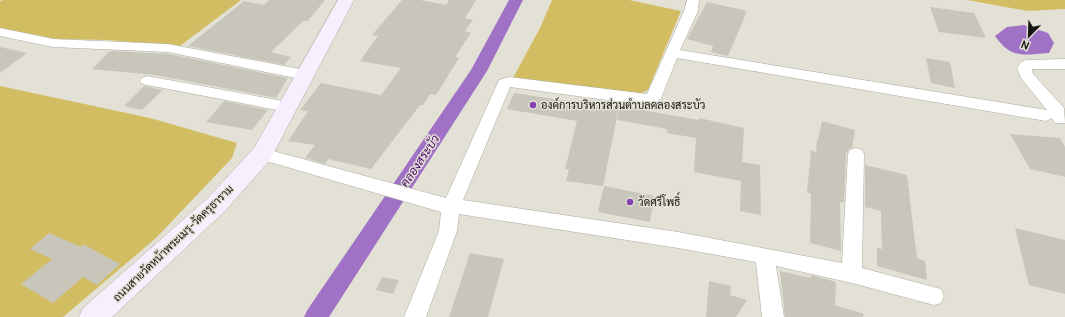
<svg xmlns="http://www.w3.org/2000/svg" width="1065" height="317" font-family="Cabin,Sarabun,sans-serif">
<rect width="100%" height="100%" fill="#e3e1d5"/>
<g fill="#d3bd62">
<path d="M3 0H241L180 46 107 40 57 39 0 28V1Z"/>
<path d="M552 0H629L681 11 648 90 638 95 513 78 540 28Z"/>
<path d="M967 0H1065V9L1028 11Z"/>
<path d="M0 86 150 118 237 143 232 158 156 238 63 317H0Z"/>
</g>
<path fill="#a072c5" d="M1024 25 1048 33 1054 43 1049 53C1023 55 1011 59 995 36L1007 27Z"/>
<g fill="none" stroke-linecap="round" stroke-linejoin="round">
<path fill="#a072c5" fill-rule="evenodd" d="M509 0H523L487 71 329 317H304L308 309 471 70Z"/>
</g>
<g fill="#c8c5ba">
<path d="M269 0H325L308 21H303L271 52 291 57 284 65 188 46 244 1 264 5Z"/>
<path d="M402 0H420L446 5 449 0H476L465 18 473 20 465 31 471 33 455 57 459 58 436 95 430 94 423 105H420L371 169 328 159 325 164 305 158 315 145 288 141 308 111 300 110 321 83 381 95 401 68 360 61 378 36 372 35Z"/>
<path d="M707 2 747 11 728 56 711 52 713 46 687 39Z"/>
<path d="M930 7 974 13 986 38 939 32Z"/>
<path d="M0 47 27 53 0 73Z"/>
<path d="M110 51 169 54 288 78 276 98 155 75 92 69Z"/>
<path d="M926 58 950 62 955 88 931 83Z"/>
<path d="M144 86 163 90 142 110 124 106Z"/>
<path d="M514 93 579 103 580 100 619 107 603 186 566 181 569 169H565L577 121 507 109Z"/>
<path d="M224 101 268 110 252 130 206 122Z"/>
<path d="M620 106 699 120V118L744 128 742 162 760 165 761 215 740 211 741 181 694 172 696 138 667 133V129L617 120Z"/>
<path d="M822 121 855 130 852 148 849 149 846 154 844 202H840L841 251 810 243 811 194 807 193 811 150 816 152 817 140H818Z"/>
<path d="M1010 134 1060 138 1065 147V177L1030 169Z"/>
<path d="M865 165 907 175 917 258 925 261 927 280 877 266V248L882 249 881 211 865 207Z"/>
<path d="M604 186 654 196 650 222 598 212Z"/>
<path d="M1015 228 1065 240V294L1029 285Z"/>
<path d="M49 233 81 247 83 244 120 264 97 285 83 277 53 303 21 284 52 259 30 249Z"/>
<path d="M470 253 504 259 488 317H449Z"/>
<path d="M780 271 811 278V275L836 282 835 305 864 314 863 317H785Z"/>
<path d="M382 277 399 280 393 294 376 290Z"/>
<path d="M709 281 731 286 730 295 747 300 736 317H706Z"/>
</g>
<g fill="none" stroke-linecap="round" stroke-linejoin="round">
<defs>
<g id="street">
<path d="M687 0H699L698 11 680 50 1047 110 1021 78 1017 68 1021 62 1026 60 1065 59V69H1032L1033 74 1064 108 1065 123H1055L1052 118 1046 121 677 58 661 98 657 102 644 105 510 87 463 200 678 232 842 263 848 154 850 150 856 148 862 150 864 154 862 268 941 289 944 296 941 303 934 305 852 283 776 266 784 317H762L756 262 678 248 459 214 457 231 426 317H404L439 231 441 212 256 158 254 154 256 150 262 148 446 198 499 80 509 77 647 94 684 11Z"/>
<path d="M0 28 53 39 168 44 305 70 310 72 312 75 310 78 305 80 168 52 53 47 0 36Z"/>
<path d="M147 76 288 102 294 103 296 107 294 111 288 112 142 84 140 81 142 78Z"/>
</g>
<path id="secondary" d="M338 0H354L270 160 225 211 112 317H79L83 308 209 197 254 148Z"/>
</defs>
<use href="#street" stroke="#aeaca0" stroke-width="1"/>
<use href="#secondary" stroke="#aeaca0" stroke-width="1"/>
<use href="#street" fill="#fff" fill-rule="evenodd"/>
<use href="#secondary" fill="#f7effe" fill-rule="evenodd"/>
</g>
<g fill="#8540b4" stroke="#e3e1d5" stroke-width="1.5">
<circle cx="533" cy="105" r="4"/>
<circle cx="630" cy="202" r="4"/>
</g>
<g text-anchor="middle" stroke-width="3" stroke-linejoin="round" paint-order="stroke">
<g font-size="11" fill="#161511" stroke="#e3e1d5" text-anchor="start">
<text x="541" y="109">องค์การบริหารส่วนตำบลคลองสระบัว</text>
<text x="638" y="206">วัดศรีโพธิ์</text>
</g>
<g font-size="11" fill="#161511" stroke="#e3e1d5">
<text transform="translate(173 243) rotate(-44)" y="4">ถนนสายวัดหน้าพระเมรุ-วัดครุธาราม</text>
</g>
<g font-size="12" font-style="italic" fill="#4c0671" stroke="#e3e1d5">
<text transform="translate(420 161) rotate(-56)" y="4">คลองสระบัว</text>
</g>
</g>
<g transform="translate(1029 36) rotate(203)" stroke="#e3e1d5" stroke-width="3" paint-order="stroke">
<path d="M0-3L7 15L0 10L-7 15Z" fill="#161511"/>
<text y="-6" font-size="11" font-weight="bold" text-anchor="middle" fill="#161511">N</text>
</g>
</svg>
